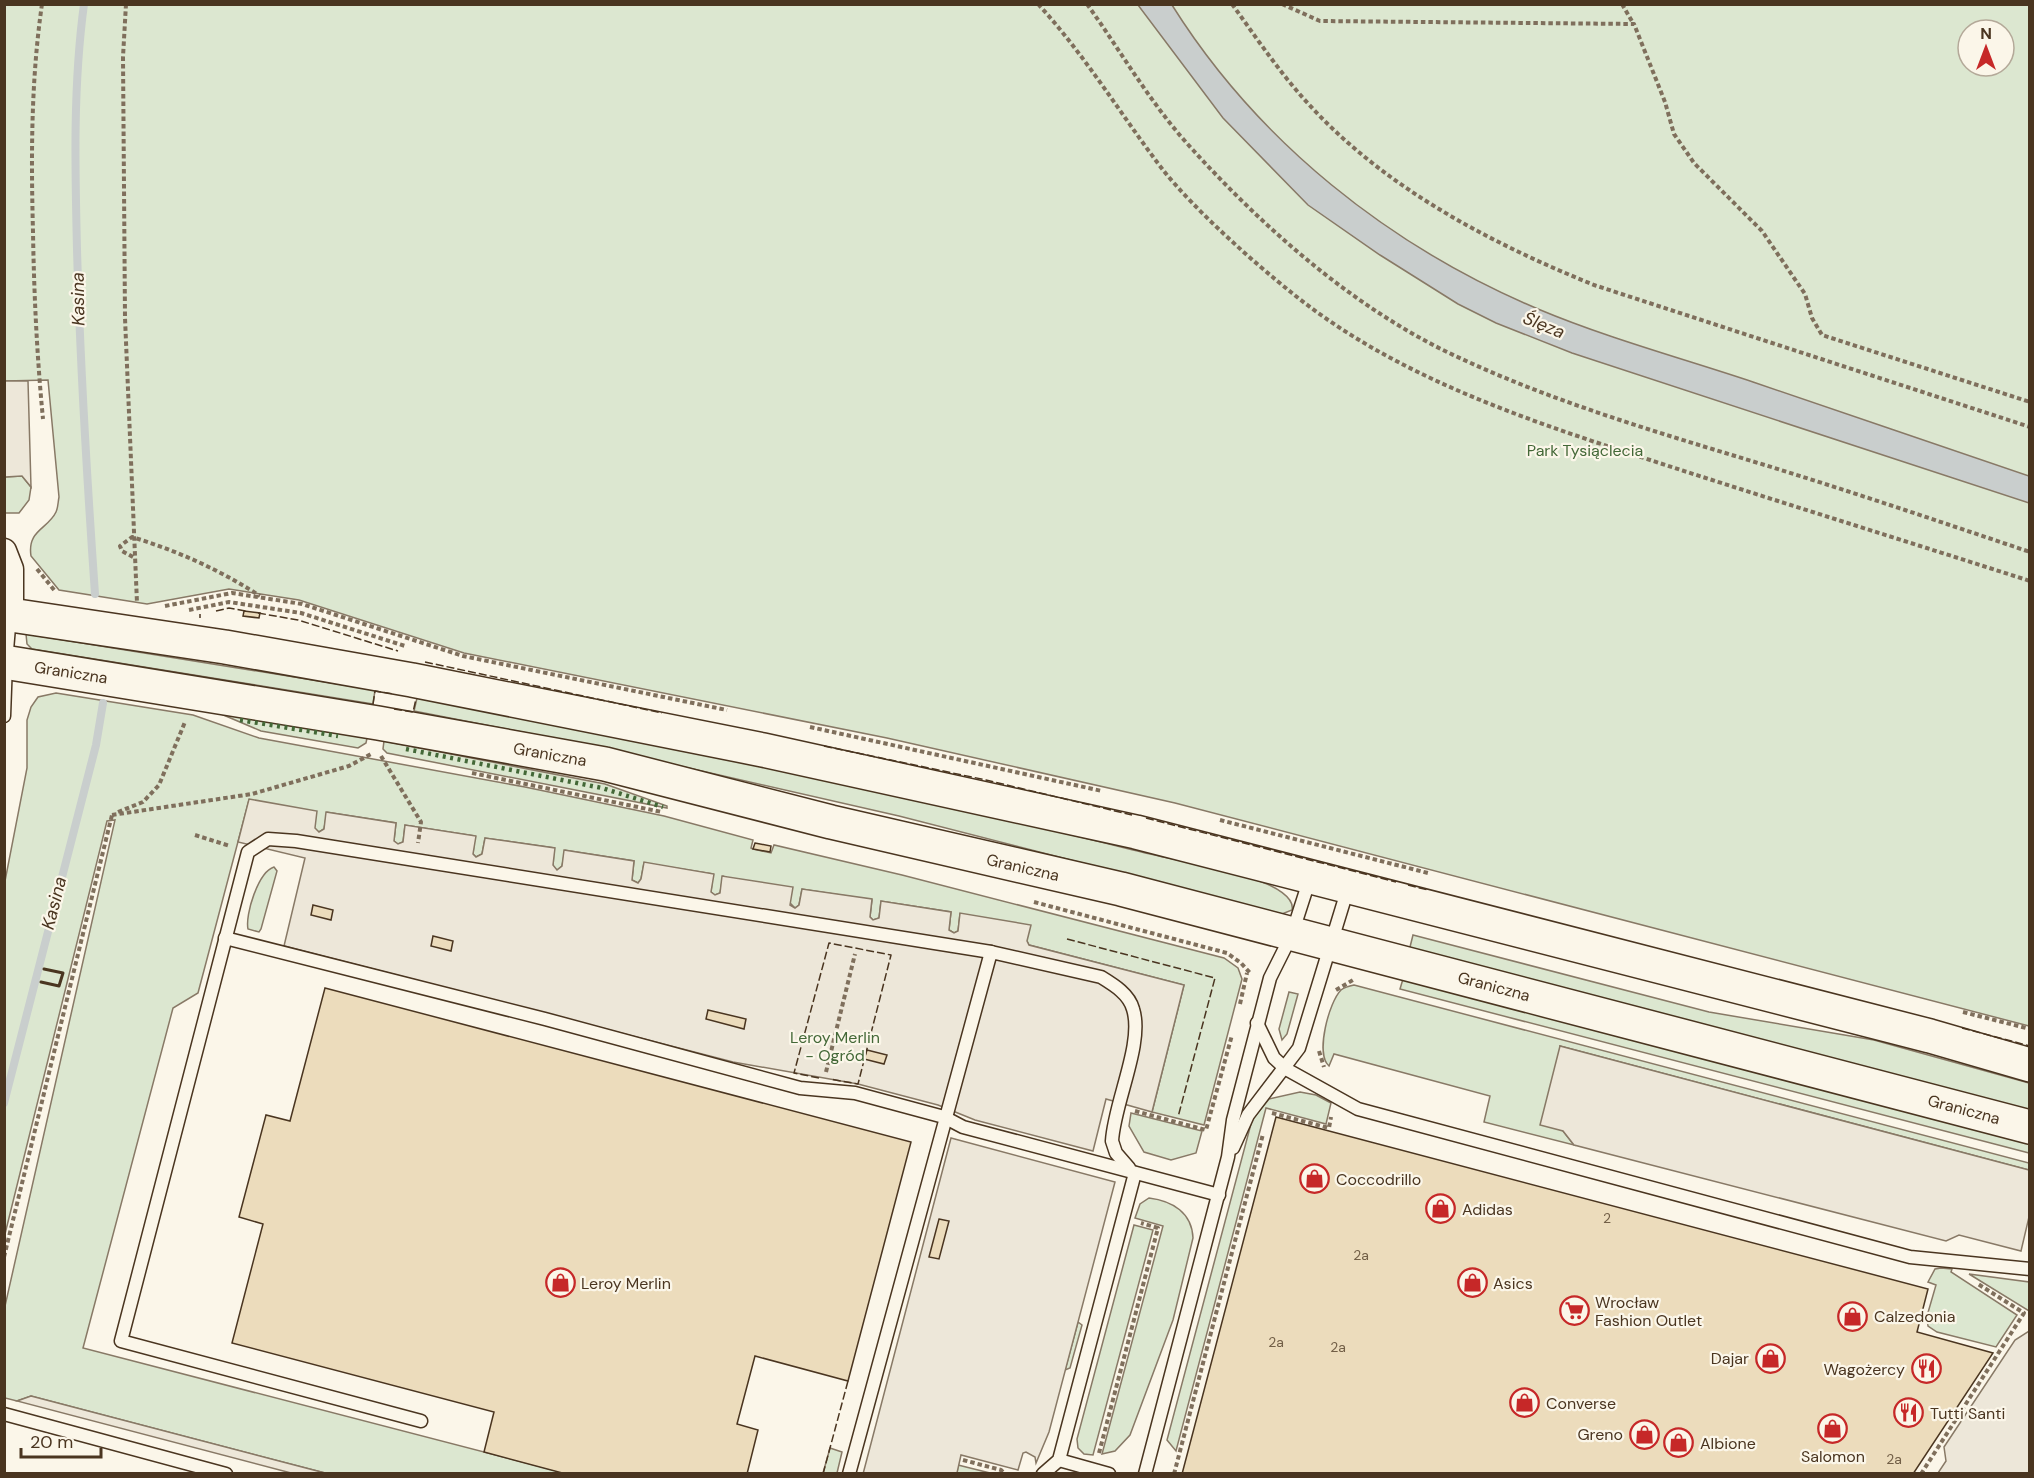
<svg xmlns="http://www.w3.org/2000/svg" width="2034" height="1478" font-family="'DM Sans',sans-serif">
<rect width="100%" height="100%" fill="#fbf6e9"/>
<g fill="#dce7d0" stroke="#887966" stroke-width="1.5" fill-rule="evenodd">
<path d="M4 5H2029V1026L1175 803 887 738 464 653 299 600 229 589 147 604 59 590 31 556C27 530 48 529 56 512 58 508 58 502 59 497L48 380 5 381ZM1968 30H2004V66H1968Z"/>
<path d="M22 476 31 487 29 500 19 513H5L4 477Z"/>
<path d="M26 634 375 690 373 704 32 649 27 644Z"/>
<path d="M56 693 193 715 259 738 525 787 664 816 753 840 751 848 753 849 771 853 774 845 902 875 1224 958 1238 968 1242 979 1204 1125 1152 1112 1184 985 1029 945 1027 941 960 914 958 931 954 933 949 930 951 912 881 901 879 918 873 920 870 917 872 900 802 889 799 905 795 908 790 903 723 876 720 893 715 895 711 892 713 874 644 863 641 879 638 883 632 880 634 861 565 850 562 866 557 870 553 868 554 848 485 838 482 854 476 857 473 854 475 836 405 825 403 842 398 844 394 841 396 823 327 812 324 829 319 832 249 800 198 993 173 1008 83 1348 565 1473H325L31 1396 17 1401 5 1398V1306L115 820 107 821 5 1234V881L27 768V720L31 707 38 697Z"/>
<path d="M417 698C656 744 897 791 1133 850 1173 860 1225 868 1262 882 1273 886 1295 897 1292 910L1282 914 899 816 588 745 414 711Z"/>
<path d="M214 711 367 738 366 743 358 748 261 731Z"/>
<path d="M384 741 605 784 667 806V808L387 753 383 749Z"/>
<path d="M274 867 277 871 261 929 259 932 248 929C245 915 258 872 274 867Z"/>
<path d="M1413 935 1709 1012 1874 1040 2029 1083V1112L1409 951Z"/>
<path d="M1403 979 2029 1143V1153L1400 989Z"/>
<path d="M1354 985 2029 1163V1170L1560 1046 1563 1131 1574 1145 1484 1122 1490 1096 1334 1054 1329 1066C1315 1054 1329 1002 1341 990 1345 987 1349 986 1354 985Z"/>
<path d="M1289 992 1298 994 1287 1034 1282 1040 1279 1029Z"/>
<path d="M1300 1092 1316 1095 1331 1103 1326 1124 1266 1108 1176 1451 1167 1440 1252 1120 1269 1099Z"/>
<path d="M1131 1113 1202 1131 1196 1153 1171 1160 1144 1152 1129 1126Z"/>
<path d="M1149 1198C1173 1201 1192 1213 1193 1238L1173 1320 1130 1435 1115 1451 1102 1454 1163 1226 1135 1218 1140 1204Z"/>
<path d="M1134 1225 1153 1230 1093 1455 1084 1454 1078 1448 1077 1439Z"/>
<path d="M1941 1268 1952 1269 1951 1272 2017 1315 1996 1347 1937 1332 1928 1326 1927 1316 1936 1285 1928 1282 1935 1269Z"/>
<path d="M1969 1274 2029 1282V1311Z"/>
<path d="M1078 1322 1082 1325 1070 1368 1065 1370Z"/>
<path d="M830 1448 842 1452 837 1473H823Z"/>
<path d="M958 1465 990 1473H957Z"/>
</g>
<g fill="#ede7d9" stroke="#887966" stroke-width="1.5">
<path d="M4 381H28L31 487 22 476 5 477Z"/>
<path d="M249 799 317 811 315 828 319 832 324 829 326 812 396 823 394 841 398 844 403 842 405 825 476 836 473 854 476 857 482 854 485 838 555 848 553 865 557 870 562 866 564 850 634 861 632 880 638 883 641 879 644 862 714 874 711 892 715 895 720 893 722 876 793 887 790 905 795 908 799 905 802 889 872 899 870 917 873 920 879 918 881 901 951 912 949 930 954 933 958 931 960 913 1031 925 1027 941 1029 945 1184 985 1152 1112 1106 1099 1093 1151 975 1120 938 1105 858 1084 733 1062 284 946 305 858 238 842Z"/>
<path d="M1560 1046 2029 1170V1217L2021 1251 1959 1235 1946 1241 1574 1145 1563 1131 1540 1125Z"/>
<path d="M951 1138 1115 1182 1049 1432 1036 1463 1035 1457 1026 1452 1023 1453 1018 1470 961 1455 957 1473 863 1474Z"/>
<path d="M2029 1331V1473H1938L1946 1461 1944 1447 2015 1340Z"/>
<path d="M31 1396 325 1473H291L17 1401Z"/>
</g>
<path fill="#c9cecd" stroke="#887966" stroke-width="1.5" d="M1138 5H1172C1258 142 1389 246 1538 309 1607 338 1681 358 1753 382 1845 413 1937 445 2029 476V503L1572 353 1496 323 1458 304 1380 255 1308 205 1223 118Z"/>
<g fill="none" stroke-linecap="round" stroke-linejoin="round">
<g stroke="#c9cecd" stroke-width="8">
<path d="M84 4C73 86 75 167 77 249 80 364 87 479 95 594"/>
<path d="M4 1103 96 745 103 703"/>
</g>
</g>
<g fill="#ecdcbc" stroke="#4a3520" stroke-width="1.5">
<path d="M244 611 260 613 259 618 243 616Z"/>
<path d="M755 843 771 846 770 852 753 849Z"/>
<path d="M313 905 333 910 331 920 311 915Z"/>
<path d="M433 936 453 941 451 951 431 946Z"/>
<path d="M325 988 911 1142 848 1381 755 1356 737 1424 758 1430 747 1474H566L484 1452 494 1412 232 1343 263 1224 239 1217 266 1115 290 1121Z"/>
<path d="M708 1010 746 1019 744 1029 706 1019Z"/>
<path d="M867 1050 887 1055 884 1064 864 1059Z"/>
<path d="M1276 1117 1928 1289 1917 1332 1993 1353 1913 1474H1182Z"/>
<path d="M939 1219 949 1221 939 1259 929 1257Z"/>
</g>
<g fill="none" stroke-linecap="round" stroke-linejoin="round">
<defs>
<g id="service">
<path d="M4 716 6 662 10 615"/>
<path d="M225 938 545 1019 800 1088 855 1093 944 1117 963 1127 1219 1195"/>
<path d="M1257 1023 1274 1058 1286 1069 1358 1109 1910 1257 2030 1269"/>
<path d="M1233 1148 1248 1115 1299 1048 1348 888"/>
<path d="M4 1414 226 1474"/>
<path d="M421 1421 121 1341 248 852 268 839 296 841 991 952"/>
<path d="M1059 1460 1109 1474"/>
<path d="M849 1474 991 952 1101 977C1114 985 1129 994 1133 1009 1144 1043 1114 1103 1112 1141L1116 1153 1129 1168"/>
<path d="M1043 1474 1059 1460 1135 1173"/>
<path d="M1145 1474 1228 1157 1233 1120 1270 978 1292 934 1310 878"/>
</g>
<path id="minor" d="M4 551 11 569V614"/>
<g id="secondary">
<path d="M4 614 225 647 412 680 763 750 1136 832 1930 1036 2030 1065"/>
<path d="M4 662 378 723 605 764 831 822 1121 889 2030 1127"/>
</g>
</defs>
<use href="#service" stroke="#4a3520" stroke-width="15"/>
<use href="#minor" stroke="#4a3520" stroke-width="27"/>
<use href="#secondary" stroke="#4a3520" stroke-width="36"/>
<g stroke="#7f6f5c" stroke-width="4" stroke-dasharray="4.5 3" stroke-linecap="butt">
<path d="M42 4C31 80 31 156 33 232 34 295 37 357 43 419"/>
<path d="M126 4 123 57 125 318 137 603"/>
<path d="M1038 4C1085 55 1121 115 1163 170 1195 210 1252 261 1292 293 1404 384 1549 427 1684 471 1799 508 1915 544 2030 581"/>
<path d="M1087 4C1122 53 1152 106 1193 150 1264 228 1349 303 1443 350 1539 397 1643 428 1745 459 1841 488 1935 520 2030 552"/>
<path d="M1232 4C1255 36 1278 70 1304 99 1381 186 1488 242 1594 285L2030 427"/>
<path d="M1282 4 1320 21 1634 24 1665 102 1674 134 1694 163 1762 231 1805 294 1812 318 1822 335 2030 402"/>
<path d="M1622 4 1633 23"/>
<path d="M133 557 122 551 120 546 132 537C178 551 220 570 260 596"/>
<path d="M37 569 55 591"/>
<path d="M165 606 232 593 302 604 463 656 727 710"/>
<path d="M189 610 229 602 301 613 405 646"/>
<path d="M810 727 1102 791"/>
<path d="M381 756 421 822 418 843"/>
<path d="M472 773 662 812"/>
<path d="M118 812 143 802 159 785 185 722"/>
<path d="M112 815 252 794 349 766 373 753"/>
<path d="M1220 820 1428 873"/>
<path d="M195 835 230 846"/>
<path d="M1034 902 1227 953 1241 963 1251 974"/>
<path d="M1336 990 1353 980"/>
<path d="M1240 1004 1247 973"/>
<path d="M1963 1012 2030 1029"/>
<path d="M1319 1051 1324 1067"/>
<path d="M826 1072 855 954"/>
<path d="M1135 1111 1206 1130 1232 1035"/>
<path d="M1272 1113 1329 1128 1331 1117"/>
<path d="M4 1257 112 815"/>
<path d="M1099 1453 1158 1228 1141 1223"/>
<path d="M963 1460 1001 1470 1005 1474"/>
<path d="M1174 1474 1263 1134"/>
<path d="M1921 1474 2024 1313 1978 1284"/>
</g>
<use href="#service" stroke="#fbf6e9" stroke-width="12"/>
<use href="#minor" stroke="#fbf6e9" stroke-width="24"/>
<use href="#secondary" stroke="#fbf6e9" stroke-width="33"/>
<g stroke="#436837" stroke-width="4.5" stroke-dasharray="3 4.5" stroke-linecap="butt">
<path d="M240 720 338 736"/>
<path d="M406 749 602 788 663 807"/>
</g>
<g stroke="#4a3520" stroke-width="1.5" stroke-dasharray="8 3" stroke-linecap="butt">
<path d="M216 611 229 608 246 611"/>
<path d="M258 613 298 620 398 651"/>
<path d="M200 614V618"/>
<path d="M425 662 662 713"/>
<path d="M373 704 375 691 394 694"/>
<path d="M394 709 413 712 416 699"/>
<path d="M824 746 986 780 1132 815"/>
<path d="M1146 818 1396 882"/>
<path d="M1408 885 1428 890"/>
<path d="M1067 939 1215 978 1178 1117"/>
<path d="M1962 1028 2030 1046"/>
<path d="M819 1078 794 1073 829 943 891 955 858 1084 830 1079"/>
<path d="M823 1474 848 1381"/>
</g>
<path stroke="#4a3520" stroke-width="3" d="M41 982 59 986 63 973 44 969"/>
</g>
<defs>
<symbol id="shop-ring" viewBox="-11 -11 22 22"><circle r="9.5" fill="#fbf6e9" stroke="#c62828" stroke-width="1.5"/><path d="M-5-2.5h2.3a2.7 3.5 0 0 1 5.4 0H5L5.5 6h-11ZM-1.5-2.5h3a1.5 2.3 0 0 0-3 0Z" fill="#c62828"/></symbol>
<symbol id="supermarket-ring" viewBox="-11 -11 22 22"><circle r="9.5" fill="#fbf6e9" stroke="#c62828" stroke-width="1.5"/><path d="M-6-5.5h2.5l.6 2H6L4.5 2H-2.5L-4.4-4H-6ZM-1.5 3.2a1.3 1.3 0 1 0 .1 0ZM3 3.2a1.3 1.3 0 1 0 .1 0Z" fill="#c62828"/></symbol>
<symbol id="restaurant-ring" viewBox="-11 -11 22 22"><circle r="9.5" fill="#fbf6e9" stroke="#c62828" stroke-width="1.5"/><path d="M-5-6h1v4h1v-4h1v4h1v-4h1v5L-1.5 .5V6h-2V.5L-5-1ZM5-6V6H3V1.5H1.5Q1.5-4 5-6Z" fill="#c62828"/></symbol>
</defs>
<g fill-rule="evenodd">
<use href="#shop-ring" x="1298" y="1162" width="33" height="33"/>
<use href="#shop-ring" x="1424" y="1192" width="33" height="33"/>
<use href="#shop-ring" x="544" y="1266" width="33" height="33"/>
<use href="#shop-ring" x="1456" y="1266" width="33" height="33"/>
<use href="#supermarket-ring" x="1558" y="1294" width="33" height="33"/>
<use href="#shop-ring" x="1836" y="1300" width="33" height="33"/>
<use href="#shop-ring" x="1754" y="1342" width="33" height="33"/>
<use href="#restaurant-ring" x="1910" y="1352" width="33" height="33"/>
<use href="#shop-ring" x="1508" y="1386" width="33" height="33"/>
<use href="#restaurant-ring" x="1892" y="1396" width="33" height="33"/>
<use href="#shop-ring" x="1816" y="1412" width="33" height="33"/>
<use href="#shop-ring" x="1628" y="1418" width="33" height="33"/>
<use href="#shop-ring" x="1662" y="1426" width="33" height="33"/>
</g>
<g text-anchor="middle" stroke-width="4.5" stroke-linejoin="round" paint-order="stroke">
<g font-size="14" fill="#725f47">
<text x="1607" y="1223">2</text>
<text x="1361" y="1260">2a</text>
<text x="1276" y="1347">2a</text>
<text x="1338" y="1352">2a</text>
<text x="1894" y="1464">2a</text>
</g>
<g font-size="16" fill="#436837" stroke="#fbf6e9">
<text x="1585" y="456">Park Tysiąclecia</text>
<text x="835" y="1043">Leroy Merlin<tspan x="835" dy="18">- Ogród</tspan></text>
</g>
<g font-size="16" fill="#4a3520" stroke="#fbf6e9">
<text transform="translate(71 672) rotate(9)" y="6">Graniczna</text>
<text transform="translate(550 754) rotate(10)" y="6">Graniczna</text>
<text transform="translate(1023 867) rotate(13)" y="6">Graniczna</text>
<text transform="translate(1494 986) rotate(15)" y="6">Graniczna</text>
<text transform="translate(1964 1109) rotate(15)" y="6">Graniczna</text>
</g>
<g font-size="16" fill="#4a3520" stroke="#fbf6e9" text-anchor="start">
<text x="1336" y="1185">Coccodrillo</text>
<text x="1462" y="1215">Adidas</text>
<text x="581" y="1289">Leroy Merlin</text>
<text x="1493" y="1289">Asics</text>
<text x="1595" y="1308">Wrocław<tspan x="1595" dy="18">Fashion Outlet</tspan></text>
<text x="1874" y="1322">Calzedonia</text>
<text x="1749" y="1364" text-anchor="end">Dajar</text>
<text x="1905" y="1375" text-anchor="end">Wagożercy</text>
<text x="1546" y="1409">Converse</text>
<text x="1930" y="1419">Tutti Santi</text>
<text x="1623" y="1440" text-anchor="end">Greno</text>
<text x="1700" y="1449">Albione</text>
<text x="1833" y="1462" text-anchor="middle">Salomon</text>
</g>
<g font-size="18" font-style="italic" fill="#4a3520" stroke="#fbf6e9">
<text transform="translate(78 299) rotate(-91)" y="6">Kasina</text>
<text transform="translate(1544 325) rotate(22)" y="6">Ślęza</text>
<text transform="translate(54 903) rotate(-76)" y="6">Kasina</text>
</g>
</g>
<rect width="2034" height="1478" fill="none" stroke="#4a3520" stroke-width="12"/>
<g transform="translate(1986 48)"><circle r="28" fill="#fbf6e9" stroke="#b4a999" stroke-width="1.5"/>
<path d="M0-4.5L10 22L0 15L-10 22Z" fill="#c62828"/>
<text y="-9" font-size="16" font-weight="bold" text-anchor="middle" fill="#4a3520">N</text>
</g>
<path d="M21 1448v9h80v-9" fill="none" stroke="#4a3520" stroke-width="3"/>
<text x="30" y="1448" font-size="18" fill="#4a3520" stroke="#fbf6e9" stroke-width="4.5" paint-order="stroke">20 m</text>
</svg>
